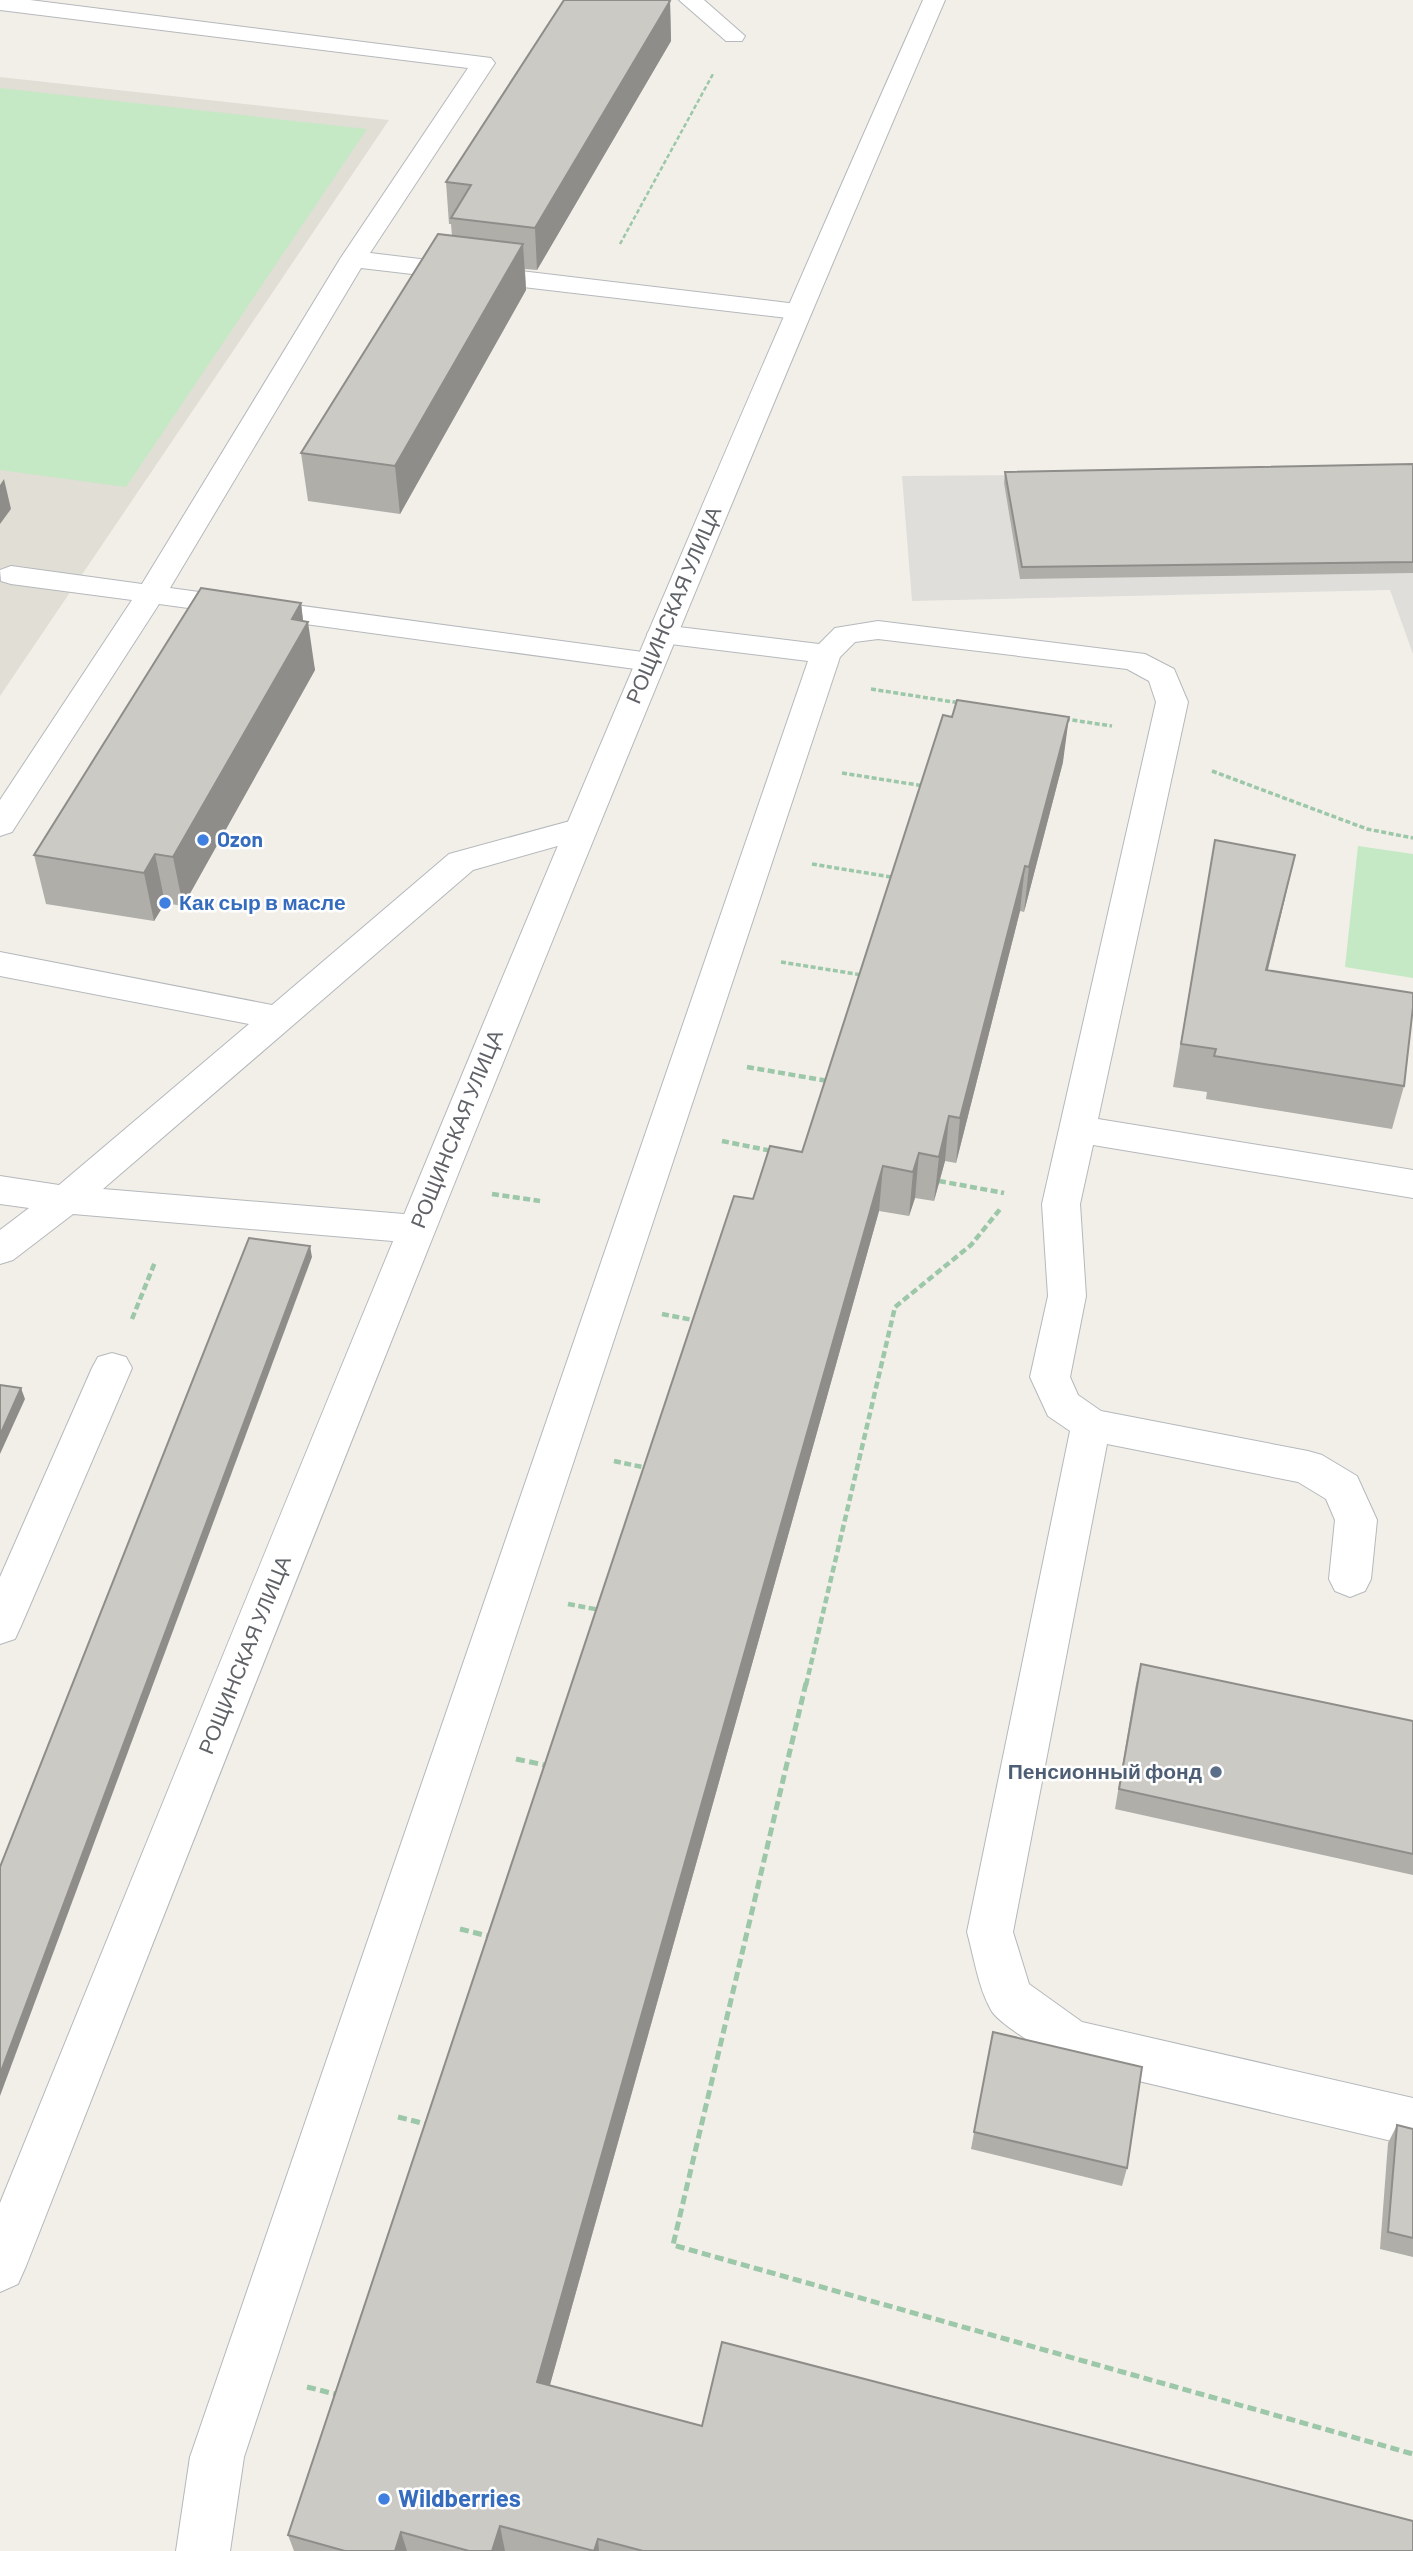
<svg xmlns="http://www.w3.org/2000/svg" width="1413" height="2551" font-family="Barlow,sans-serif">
<rect width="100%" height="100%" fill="#f1efe8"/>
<path fill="#e0deda" d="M1413 472V654L1390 590 912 601 902 476Z"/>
<path fill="#e1ded6" d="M0 77 389 120 0 696Z"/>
<g fill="#c5e8c5">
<path d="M0 88 367 129 126 487 0 470Z"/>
<path d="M1358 846 1413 854V978L1345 967Z"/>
</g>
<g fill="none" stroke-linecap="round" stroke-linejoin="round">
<defs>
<g id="service">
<path d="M0 0H30L491 58 495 63 370 253 805 305 809 311 805 317 796 319 361 268 170 588 650 653 661 655 665 662 661 669 650 671 159 604 12 832 0 836V800L132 600 11 584 1 581 0 570 11 566 142 584 340 259 468 68 0 10Z"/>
<path d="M679 0H704L745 36 742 41H726Z"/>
<path d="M878 621 1145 654 1174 669 1188 702 1098 1119 1413 1170V1198L1093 1145 1080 1204 1086 1296 1070 1377 1078 1395 1101 1411 1308 1451 1322 1455 1357 1476 1377 1520 1371 1579 1365 1591 1350 1597 1335 1591 1329 1579 1335 1520 1326 1499 1298 1482 1107 1444 1013 1932 1029 1984 1082 2022 1413 2098V2146L1071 2065C1055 2058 998 2024 991 2010 978 1987 974 1957 967 1932L1070 1431 1048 1416 1030 1377 1048 1296 1042 1204 1156 702 1149 681 1127 669 878 639 855 642 840 657 244 2457 230 2551H176L190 2457 808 661 662 643 651 640 647 634 651 628 662 625 819 644 835 628Z"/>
<path d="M581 818 593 822 597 829 593 836 473 870 103 1189 416 1215 429 1219 435 1229 429 1239 416 1243 73 1214 13 1260 0 1264V1230L29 1208 0 1204V1176L59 1185 249 1024 0 976V952L272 1005 449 854Z"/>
<path d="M112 1353 126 1357 132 1368 21 1626 15 1639 0 1644V1577L92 1368 98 1357Z"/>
</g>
<path id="tertiary" d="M923 0H945C622 749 324 1507 26 2266L18 2284 0 2292V2203C300 1465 599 728 923 0Z"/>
</defs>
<use href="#service" stroke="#b5b8bc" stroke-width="2"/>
<use href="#tertiary" stroke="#b5b8bc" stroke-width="2"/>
<path stroke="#9cc7a9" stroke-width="2.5" stroke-dasharray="4.5 2.5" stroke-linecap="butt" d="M620 244 713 74"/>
<g stroke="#9cc7a9" stroke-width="3.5" stroke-dasharray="5 2.5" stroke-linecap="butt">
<path d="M871 689 960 703"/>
<path d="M1065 719 1112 726"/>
<path d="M1212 771 1367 829 1413 838"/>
<path d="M842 773 924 786"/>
<path d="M812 864 897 878"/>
<path d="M781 962 862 975"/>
</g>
<g stroke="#9cc7a9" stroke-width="4.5" stroke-dasharray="7 3.5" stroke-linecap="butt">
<path d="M747 1067 828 1081"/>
<path d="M722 1141 772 1151"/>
<path d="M939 1181 1004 1193"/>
<path d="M492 1194 540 1201"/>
<path d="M662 1314 698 1321"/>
<path d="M132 1319 155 1262"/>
<path d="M614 1461 647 1468"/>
<path d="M568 1604 600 1610"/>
<path d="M806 1685 895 1307 971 1245 1001 1208"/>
</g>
<g stroke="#9cc7a9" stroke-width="5" stroke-dasharray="9 4.5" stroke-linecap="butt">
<path d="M806 1683 673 2245 1413 2454"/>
<path d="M516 1759 549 1766"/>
<path d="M460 1929 492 1937"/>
<path d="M398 2117 430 2125"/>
<path d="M307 2387 339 2395"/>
</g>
<use href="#service" fill="#fff" fill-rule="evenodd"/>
<use href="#tertiary" fill="#fff" fill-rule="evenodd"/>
</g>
<g fill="#afaea9">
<path d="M670 1 671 41 537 270 525 269 526 290 400 514 308 501 301 453 452 236 451 224H449L446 182Z"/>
<path d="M1413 464V573L1020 579 1004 483 1005 472Z"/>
<path d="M301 603 303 621 315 670 183 906 165 903 154 921 46 904 34 855Z"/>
<path d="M1063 762 1024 912 1020 911 956 1163 945 1161 934 1201 915 1198 909 1216 879 1211 550 2385 702 2426 1413 2551H294L288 2535 753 1199 802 1152Z"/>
<path d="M1215 840 1285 898 1268 970 1404 1086 1392 1129 1206 1099 1207 1092 1173 1087Z"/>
<path d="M1141 1664 1413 1721V1875L1115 1809 1136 1684Z"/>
<path d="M993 2032 1127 2168 1122 2186 971 2149Z"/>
<path d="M1397 2125 1413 2129V2257L1380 2249 1388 2143Z"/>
</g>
<g fill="#8f8d8a">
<path d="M670 1 671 41 537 270 535 228Z"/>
<path d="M523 244 526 290 400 514 395 466Z"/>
<path d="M4 479 11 509 0 524V485Z"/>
<path d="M301 603 304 629 308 622 315 670 183 906 173 857Z"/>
<path d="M1069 717 1063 762 1024 912 1029 867Z"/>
<path d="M155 854 165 903 154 921 144 873Z"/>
<path d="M1295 855 1285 898 1257 1013 1266 970Z"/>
<path d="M1025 866 1020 911 956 1163 960 1118Z"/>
<path d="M949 1116 945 1161 934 1201 939 1157Z"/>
<path d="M919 1153 915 1198 909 1216 913 1172Z"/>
<path d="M883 1166 879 1211 542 2413 537 2382Z"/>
<path d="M310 1246 312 1257 0 2096V2074Z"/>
<path d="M21 1388 25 1399 0 1454V1435Z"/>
<path d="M500 2526 505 2551H492Z"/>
<path d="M401 2532 407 2551H395Z"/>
<path d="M598 2539 599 2551H594Z"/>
</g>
<g fill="#cccac5" stroke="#8f8d8a" stroke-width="2">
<path d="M564 0H668L670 1 535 228 451 218 471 185 446 182Z"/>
<path d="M438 234 523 244 395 466 301 453Z"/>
<path d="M1413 464V562L1022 567 1005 472Z"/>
<path d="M201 588 301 603 292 619 308 622 173 857 155 854 144 873 34 855Z"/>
<path d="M957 700 1069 717 1029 867 1025 866 960 1118 949 1116 939 1157 919 1153 913 1172 883 1166 537 2382 702 2426 722 2342 1413 2521V2551H643L598 2539 594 2551 500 2526 492 2551H469L401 2532 395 2551H345L288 2535 734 1196 753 1199 770 1146 802 1152 943 715 952 717Z"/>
<path d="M1215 840 1295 855 1266 970 1413 993V1007L1404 1086 1214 1056 1216 1049 1181 1044Z"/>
<path d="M249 1238 310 1246 0 2074V1867Z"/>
<path d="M0 1385 21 1388 0 1435Z"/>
<path d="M1141 1664 1413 1721V1854L1119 1789Z"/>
<path d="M993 2032 1142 2067 1127 2168 974 2132Z"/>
<path d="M1397 2125 1413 2129V2238L1388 2232Z"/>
</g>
<g fill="#3f7fe0" stroke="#fff" stroke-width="2.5">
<circle cx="203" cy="840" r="7"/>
<circle cx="165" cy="903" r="7"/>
<circle cx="384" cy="2499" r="7"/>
</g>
<circle fill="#5c6f8a" stroke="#fff" stroke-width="2.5" cx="1216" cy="1772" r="7"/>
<g text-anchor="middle" stroke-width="5" stroke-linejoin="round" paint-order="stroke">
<g font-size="21" fill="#5f6368" stroke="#fff">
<text transform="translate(674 605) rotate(-67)" y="7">РОЩИНСКАЯ УЛИЦА</text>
<text transform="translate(457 1129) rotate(-68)" y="7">РОЩИНСКАЯ УЛИЦА</text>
<text transform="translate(245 1655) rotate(-68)" y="7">РОЩИНСКАЯ УЛИЦА</text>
</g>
<g font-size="21" font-weight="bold" fill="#366cbe" stroke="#fff" text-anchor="start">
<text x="217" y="847">Ozon</text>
<text x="179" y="910">Как сыр в масле</text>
</g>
<g font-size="21" font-weight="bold" fill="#4e5e75" stroke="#fff" text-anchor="end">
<text x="1202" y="1779">Пенсионный фонд</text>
</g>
<g font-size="24" font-weight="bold" fill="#366cbe" stroke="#fff" text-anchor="start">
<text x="398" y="2507">Wildberries</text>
</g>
</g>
</svg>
